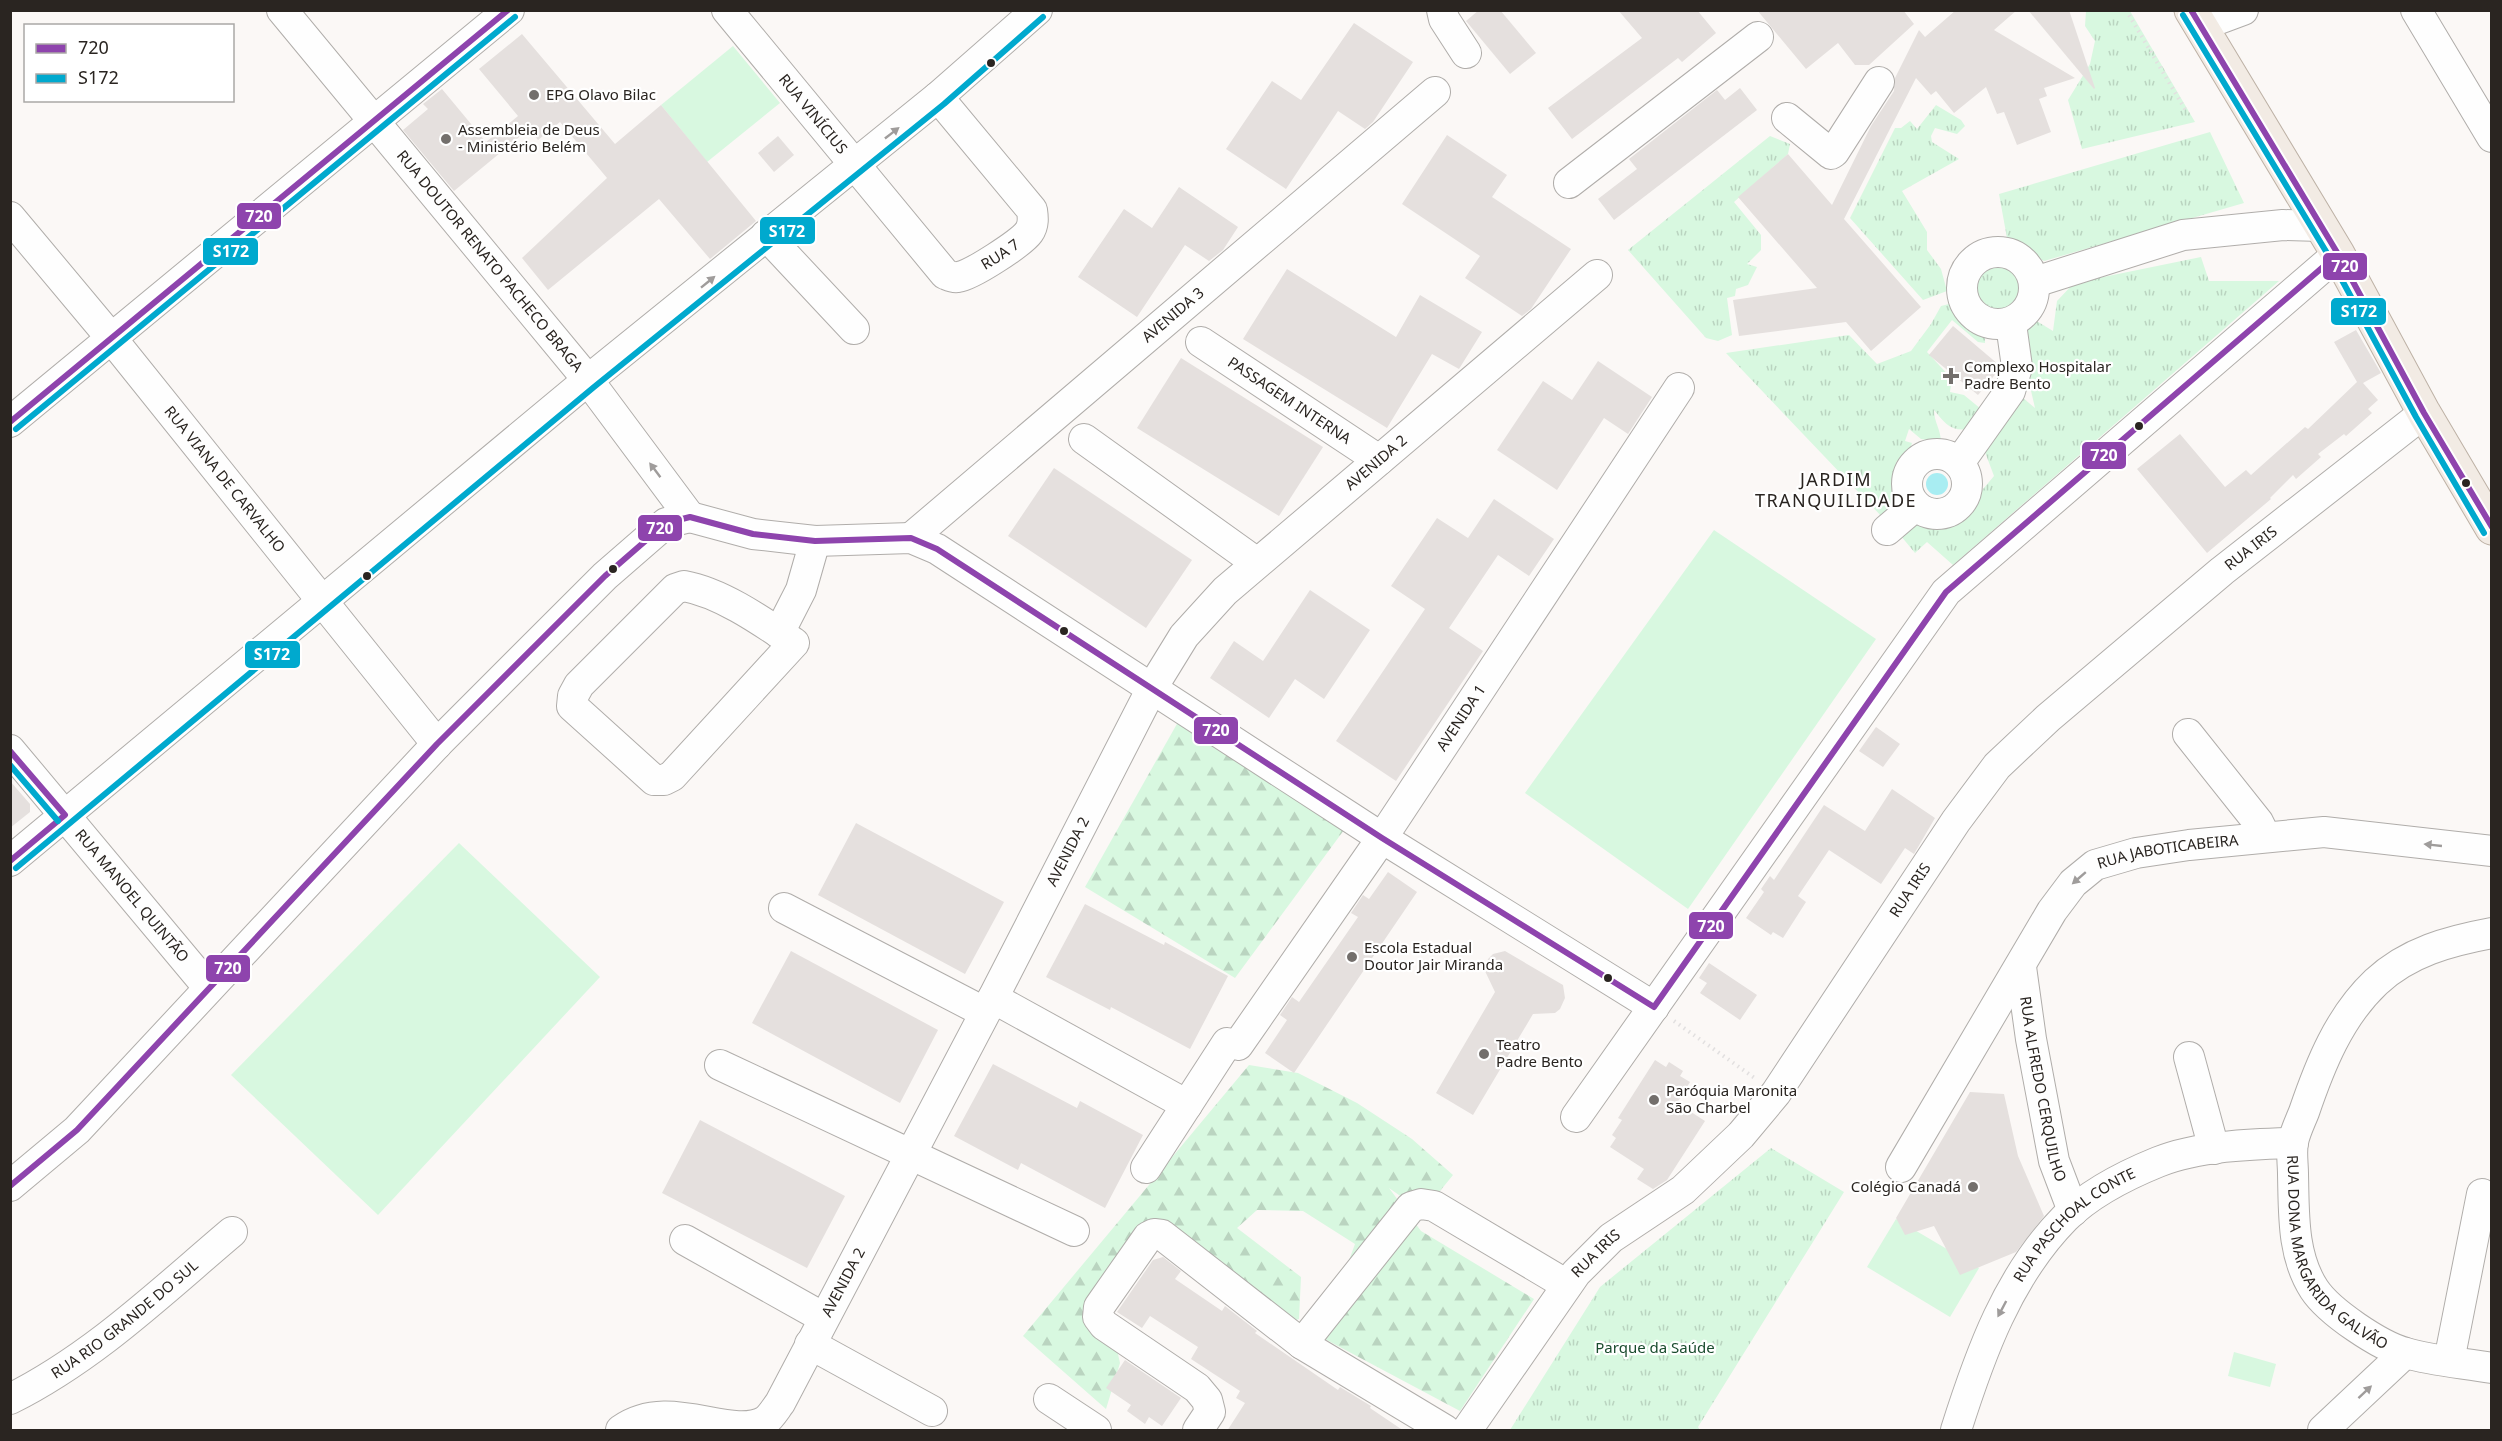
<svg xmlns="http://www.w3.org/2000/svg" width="2502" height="1441" font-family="'Noto Sans',sans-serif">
<defs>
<pattern id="grass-tufts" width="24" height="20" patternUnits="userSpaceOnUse" patternTransform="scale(1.5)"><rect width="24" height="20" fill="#d8f8e0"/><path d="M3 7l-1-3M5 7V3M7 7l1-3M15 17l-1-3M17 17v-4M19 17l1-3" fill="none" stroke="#bad4c0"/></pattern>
<pattern id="forest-firs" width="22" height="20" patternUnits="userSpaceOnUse" patternTransform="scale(1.5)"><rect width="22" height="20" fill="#d8f8e0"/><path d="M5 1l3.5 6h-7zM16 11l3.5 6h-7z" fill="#bad4c0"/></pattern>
</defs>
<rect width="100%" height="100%" fill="#fbf8f6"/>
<g fill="url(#grass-tufts)">
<path d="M2086 11H2130L2195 122 2082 149 2068 100 2090 64 2095 41 2085 26Z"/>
<path d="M1936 105 1961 120 1965 126 1957 134 1935 128 1931 136 1932 142 1959 159 1902 191 1927 232V250L1941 269 1947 291 1923 300 1850 218 1895 128H1901L1910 121 1917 129Z"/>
<path d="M2210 132 2244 203 2044 261 2007 238 1999 194Z"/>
<path d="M1770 136 1790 144 1788 154 1734 202 1761 235V250L1747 264 1757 267 1748 285 1736 289 1735 296 1727 298 1732 335 1718 341 1706 338 1628 250Z"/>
<path d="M1997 253 2021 262 2032 281 2028 307C2002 328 1993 327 1967 306L1963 280 1976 260Z"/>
<path d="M2201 257 2209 281H2279L1953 565 1927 542 1915 553 1896 530 1917 513C1957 526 1970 504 1994 476L1982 444 2016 392 2035 408 2017 330 2030 317 2053 331 2057 301 2074 283Z"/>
<path d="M1953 303 1985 326V343L1978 342 1952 320 1927 352 1952 379 1950 392 1964 395 1981 409 1969 429C1950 432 1944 422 1934 410 1934 422 1941 430 1941 442L1921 439 1909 429 1905 441 1912 443 1908 454 1896 462 1904 474 1905 501 1884 519 1726 353 1849 335 1877 364 1911 351 1931 324 1941 306Z"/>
<path d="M1771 1148 1844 1192 1698 1427 1700 1430H1510L1600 1287Z"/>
</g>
<g fill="url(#forest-firs)">
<path d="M1178 722 1344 830 1235 978 1085 887Z"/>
<path d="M1249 1065 1298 1073 1357 1103 1412 1139 1453 1175 1423 1212 1389 1188 1421 1231 1534 1299 1460 1411 1321 1337 1355 1244 1303 1211 1257 1210 1237 1228 1301 1277 1299 1319 1291 1322 1160 1238 1108 1310 1120 1363 1106 1409 1023 1336Z"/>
</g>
<g fill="#d8f8e0">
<path d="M733 46 780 103 707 162 661 105Z"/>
<path d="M1714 530 1876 639 1688 909 1525 793Z"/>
<path d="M459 843 600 977 378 1215 231 1075Z"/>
<path d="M1896 1219 1979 1268 1950 1317 1867 1267Z"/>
<path d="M2234 1352 2276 1364 2270 1387 2228 1376Z"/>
</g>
<circle fill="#a8edf2" cx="1937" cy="484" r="11"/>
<g fill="#e5e0de">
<path d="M1479 10H1500L1536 53 1510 74 1466 21Z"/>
<path d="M1618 10H1697L1716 33 1682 62 1678 58 1572 139 1548 108 1642 38Z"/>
<path d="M1757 10H1903L1914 24 1869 65H1855L1838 43 1806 69Z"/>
<path d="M1956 10H2017L1994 30 2075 78 2044 88 2047 96 2039 99 2051 132 2017 145 2004 112 1997 114 1986 87 1954 113 1936 91 1931 95 1916 78 1844 219 1921 307 1871 351 1846 322 1739 336 1733 300 1817 288 1738 197 1788 154 1832 205 1871 126 1894 91 1895 78 1919 30 1925 37Z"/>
<path d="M2028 10H2069L2095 88 2094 89Z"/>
<path d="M1354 23 1413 62 1373 122 1365 129 1338 111 1286 189 1226 149 1272 81 1301 100Z"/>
<path d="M522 34 615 144 661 105 756 221 710 259 659 199 548 290 522 258 607 178 560 122 538 140 529 129 454 191 403 130 428 109 423 104 442 89 486 142 518 116 479 69Z"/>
<path d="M1740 88 1757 110 1614 220 1598 199 1637 169 1629 159 1717 90 1725 100Z"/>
<path d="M1447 135 1507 175 1492 197 1571 249 1531 309 1522 316 1465 278 1480 256 1402 204Z"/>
<path d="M778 136 794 155 774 172 758 153Z"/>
<path d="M1179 187 1238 227 1223 250 1209 261 1185 245 1137 317 1078 277 1124 209 1152 228Z"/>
<path d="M1287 269 1396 337 1420 295 1482 332 1459 369 1432 354 1387 428 1243 339Z"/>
<path d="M1953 326 1999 365 1998 371 1978 395 1929 355Z"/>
<path d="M2356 330 2381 373 2363 383 2378 400 2368 409 2372 413 2346 436 2344 434 2318 454 2321 457 2296 479 2293 475 2270 498 2271 499 2207 553 2137 469 2180 434 2225 487 2246 470 2251 475 2305 427 2308 429 2357 382 2334 342Z"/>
<path d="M1181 358 1323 447 1279 516 1137 428Z"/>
<path d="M1598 361 1652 397 1628 434 1604 418 1557 490 1497 450 1543 381 1572 400Z"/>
<path d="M1054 468 1192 560 1146 628 1008 536Z"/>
<path d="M1494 499 1554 539 1529 576 1498 555 1449 628 1483 651 1396 781 1336 741 1425 609 1391 586 1437 518 1468 538Z"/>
<path d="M1310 590 1370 630 1324 699 1295 679 1269 718 1210 678 1234 641 1263 661Z"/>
<path d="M1876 727 1900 744 1883 767 1859 751Z"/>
<path d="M10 781 30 804V812L10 828Z"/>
<path d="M1892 789 1935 818 1914 854 1905 848 1881 884 1829 850 1798 896 1806 902 1783 938 1773 932 1771 935 1746 918 1764 892 1761 889 1770 876 1774 880 1824 805 1865 831Z"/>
<path d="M856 823 1004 902 965 974 818 895Z"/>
<path d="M1388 872 1417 892 1294 1073 1265 1053 1287 1020 1280 1015 1292 997 1299 1002 1358 917 1351 913 1363 895 1369 899Z"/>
<path d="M1085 904 1164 945 1165 942 1228 976 1190 1049 1111 1007 1110 1010 1046 977Z"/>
<path d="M791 951 938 1030 900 1103 752 1023Z"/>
<path d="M1505 951 1563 985 1565 998 1560 1009 1555 1013 1533 1014 1473 1115 1436 1093 1495 992 1485 971 1488 959 1493 954Z"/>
<path d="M1709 963 1757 995 1740 1020 1700 993 1707 983 1699 978Z"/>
<path d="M1655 1060 1666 1067 1669 1062 1683 1071 1680 1076 1690 1082 1677 1103 1705 1121 1667 1180 1653 1189 1637 1179 1644 1169 1610 1147 1616 1138 1612 1135 1622 1120 1618 1118Z"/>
<path d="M993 1064 1077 1108 1080 1101 1143 1135 1105 1208 1021 1163 1018 1170 954 1136Z"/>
<path d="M1970 1092 2004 1094 2018 1156 2044 1216 2016 1252 1960 1275 1934 1226 1905 1235 1896 1218Z"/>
<path d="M700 1120 845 1196 807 1268 662 1193Z"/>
<path d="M1163 1257 1181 1271 1175 1279 1222 1311 1225 1306 1257 1331 1255 1333 1338 1390 1340 1387 1371 1406 1370 1408 1404 1431H1227L1245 1403 1236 1398 1240 1391 1191 1359 1198 1347 1150 1316 1142 1328 1117 1312 1153 1260Z"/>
<path d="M1125 1360 1181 1398 1162 1426 1149 1417 1145 1424 1127 1411 1131 1405 1106 1388Z"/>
</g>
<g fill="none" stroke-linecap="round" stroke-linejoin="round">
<defs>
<g id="minor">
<path id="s1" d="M282 10 588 380 690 517"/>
<path id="s2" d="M727 10 945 274C950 276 953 278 958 277 972 275 1021 243 1029 232 1034 225 1033 217 1032 210L938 97"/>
<path d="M1442 10 1444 19 1466 53"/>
<path d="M2416 10 2492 137"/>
<path d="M2200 26 2243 10"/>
<path d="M1787 118 1831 154 1834 152 1879 82"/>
<path d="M1569 183 1758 37"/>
<path id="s3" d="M10 217 112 339 437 744"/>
<path d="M766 235 854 329"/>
<circle cx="1998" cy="288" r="36"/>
<path d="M2035 282 2183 235 2283 225 2321 226"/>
<path id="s4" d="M1201 342 1379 460"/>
<path d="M10 422 509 10"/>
<path d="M1084 439 1257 563"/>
<circle cx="1937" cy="484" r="30"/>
<path d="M1959 463 2010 391 2017 367 2011 324"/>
<path d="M690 517 753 534 815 541 911 538 937 549 1382 838 1654 1007"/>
<path d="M1887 530 1915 506"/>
<path id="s5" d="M911 538 1435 92"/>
<path d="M684 586C722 593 763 622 794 643L672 776 664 780H654L572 706 573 696 579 685 675 589Z"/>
<path d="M779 633 801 590 815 541"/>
<path d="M2188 734 2258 822 2265 836"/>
<path id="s6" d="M10 750 208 987"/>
<path d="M10 861 588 380 938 97 1037 10"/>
<path d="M784 908 984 1012"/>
<path id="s7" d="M2492 933C2449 941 2408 952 2376 982 2339 1017 2320 1065 2304 1112 2300 1122 2295 1132 2293 1142 2291 1152 2293 1164 2293 1174 2294 1213 2292 1255 2314 1289 2329 1312 2380 1346 2406 1353 2433 1361 2464 1363 2492 1368"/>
<path id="s8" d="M2021 967 2031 1039 2054 1161 2073 1211"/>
<path d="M993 998 1187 1105"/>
<path id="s9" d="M1238 1045 1382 838 1679 388"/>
<path d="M2189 1057 2214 1149"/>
<path d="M720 1065 1074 1231"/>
<path d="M1576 1117 1946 592 2338 254"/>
<path id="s10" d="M1901 1167 2052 911 2073 883 2095 865 2136 853 2189 845 2324 832 2492 851"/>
<path d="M1146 1168 1227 1043"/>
<path d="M10 1186 77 1130 437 744 605 576 666 523 690 517"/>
<path d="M685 1240 824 1318"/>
<path d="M810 1344 932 1411"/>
<path d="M1302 1344 1411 1207 1421 1204 1434 1206 1567 1285"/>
<path d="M2449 1361 2482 1194"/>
<path id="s11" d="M10 1399C94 1357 161 1292 232 1232"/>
<path d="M1049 1399 1096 1430"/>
<path id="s12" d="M621 1430C670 1395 729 1441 765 1421 771 1417 776 1408 780 1403L993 998 1152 688 1184 636 1225 591 1597 275"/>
<path d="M1198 1430 1210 1412 1207 1400 1197 1388 1104 1325 1098 1317 1099 1307 1148 1237 1154 1234 1162 1235 1302 1344 1445 1430"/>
<path id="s13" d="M1467 1430 1576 1273 1611 1238 1683 1190 1741 1135 1776 1093 1956 821 1997 766 2048 718 2222 571 2424 413"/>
<path id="s14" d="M1956 1430C1980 1354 2008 1276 2065 1218 2090 1193 2126 1175 2158 1162 2198 1146 2251 1144 2293 1143"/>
<path d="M2323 1430 2405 1353"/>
</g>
<path id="major" d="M2191 10 2338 254 2424 413 2492 528"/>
</defs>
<use href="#minor" stroke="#b0adaa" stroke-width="32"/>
<use href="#major" stroke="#bdb1a5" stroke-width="35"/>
<g stroke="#e2e0e0" stroke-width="4" stroke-dasharray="1.5 4.5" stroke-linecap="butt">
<path d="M2126 10 2186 111"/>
<path d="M1674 1021 1756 1079"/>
</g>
<use href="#minor" stroke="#fefefe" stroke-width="30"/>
<use href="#major" stroke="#f2ebe4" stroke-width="33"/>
<defs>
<g id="bus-1">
<path d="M2191 10 2338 254 2424 413 2492 527"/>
<path d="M10 422 508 10"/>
<path d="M10 751 65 815 10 861"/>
<path d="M10 1186 77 1130 437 744 605 576 666 523 690 517 753 534 815 541 911 538 937 549 1382 838 1654 1007 1946 592 2338 254"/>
</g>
<g id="bus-2">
<path d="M2183 15 2330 258 2416 417 2484 533"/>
<path d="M16 429 515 17"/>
<path d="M10 765 58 821"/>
<path d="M16 868 594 387 944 104 1043 17"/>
</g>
</defs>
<use href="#bus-1" stroke="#fff" stroke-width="10"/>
<use href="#bus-2" stroke="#fff" stroke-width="10"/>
<use href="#bus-1" stroke="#8e44ad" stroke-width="6"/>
<use href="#bus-2" stroke="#00a9ce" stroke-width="6"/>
</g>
<defs><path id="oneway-solid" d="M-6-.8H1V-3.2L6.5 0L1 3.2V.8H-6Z" transform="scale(1.5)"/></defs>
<g fill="#9f9c9b">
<use href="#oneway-solid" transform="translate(892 133) rotate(-38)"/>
<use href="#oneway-solid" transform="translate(708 282) rotate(-39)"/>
<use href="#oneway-solid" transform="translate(655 470) rotate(-127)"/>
<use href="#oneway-solid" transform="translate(2433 845) rotate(-174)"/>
<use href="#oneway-solid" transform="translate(2079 878) rotate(139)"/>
<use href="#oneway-solid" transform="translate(2002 1309) rotate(118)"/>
<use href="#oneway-solid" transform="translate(2365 1392) rotate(-43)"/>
</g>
<g fill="#2a2521" stroke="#fff" stroke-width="2">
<circle cx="991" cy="63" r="5"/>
<circle cx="2139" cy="426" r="5"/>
<circle cx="2466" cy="483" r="5"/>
<circle cx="613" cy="569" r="5"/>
<circle cx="367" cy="576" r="5"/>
<circle cx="1064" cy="631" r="5"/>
<circle cx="1608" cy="978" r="5"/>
</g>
<g fill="#736f6c" stroke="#fff" stroke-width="2">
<circle cx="534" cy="95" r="6"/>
<circle cx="446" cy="139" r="6"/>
<path d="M1948 367h6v6h6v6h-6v6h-6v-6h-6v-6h6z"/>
<circle cx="1352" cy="957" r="6"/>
<circle cx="1484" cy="1054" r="6"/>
<circle cx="1654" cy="1100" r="6"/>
<circle cx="1973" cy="1187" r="6"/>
</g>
<g text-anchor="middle" stroke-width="4.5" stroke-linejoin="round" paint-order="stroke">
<g font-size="15" fill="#2a2521" stroke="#fff" text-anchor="start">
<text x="546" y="100">EPG Olavo Bilac</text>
<text x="458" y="135">Assembleia de Deus<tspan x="458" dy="17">- Ministério Belém</tspan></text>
<text x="1964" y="372">Complexo Hospitalar<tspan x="1964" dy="17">Padre Bento</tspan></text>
<text x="1364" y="953">Escola Estadual<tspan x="1364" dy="17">Doutor Jair Miranda</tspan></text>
<text x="1496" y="1050">Teatro<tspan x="1496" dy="17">Padre Bento</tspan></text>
<text x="1666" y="1096">Paróquia Maronita<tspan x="1666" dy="17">São Charbel</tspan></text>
<text x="1961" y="1192" text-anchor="end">Colégio Canadá</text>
</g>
<g font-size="15" fill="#2a2521" stroke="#fff">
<text dy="5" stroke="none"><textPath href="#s2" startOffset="135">RUA VINÍCIUS</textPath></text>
<text dy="5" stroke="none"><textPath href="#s2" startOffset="404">RUA 7</textPath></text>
<text dy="5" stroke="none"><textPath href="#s1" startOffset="326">RUA DOUTOR RENATO PACHECO BRAGA</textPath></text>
<text dy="5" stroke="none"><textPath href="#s5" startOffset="344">AVENIDA 3</textPath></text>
<text dy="5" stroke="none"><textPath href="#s4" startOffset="106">PASSAGEM INTERNA</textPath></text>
<text dy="5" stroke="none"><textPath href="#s12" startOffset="1298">AVENIDA 2</textPath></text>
<text dy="5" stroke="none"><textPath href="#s3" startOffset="339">RUA VIANA DE CARVALHO</textPath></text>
<text dy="5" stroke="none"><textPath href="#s13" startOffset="1191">RUA IRIS</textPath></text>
<text dy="5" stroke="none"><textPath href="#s9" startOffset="396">AVENIDA 1</textPath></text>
<text dy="5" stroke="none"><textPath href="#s12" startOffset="794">AVENIDA 2</textPath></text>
<text dy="5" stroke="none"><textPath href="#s10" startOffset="435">RUA JABOTICABEIRA</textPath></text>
<text dy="5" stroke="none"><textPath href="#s13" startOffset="705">RUA IRIS</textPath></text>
<text dy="5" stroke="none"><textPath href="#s6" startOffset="190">RUA MANOEL QUINTÃO</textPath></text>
<text dy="5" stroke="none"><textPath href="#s8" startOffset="124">RUA ALFREDO CERQUILHO</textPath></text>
<text dy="5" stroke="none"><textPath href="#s14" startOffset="243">RUA PASCHOAL CONTE</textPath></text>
<text dy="5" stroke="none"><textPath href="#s7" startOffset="438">RUA DONA MARGARIDA GALVÃO</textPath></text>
<text dy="5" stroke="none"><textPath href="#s13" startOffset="219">RUA IRIS</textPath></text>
<text dy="5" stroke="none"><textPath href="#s12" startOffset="308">AVENIDA 2</textPath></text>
<text dy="5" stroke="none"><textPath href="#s11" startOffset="140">RUA RIO GRANDE DO SUL</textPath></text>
</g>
<g font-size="15" fill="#1a4c2e" stroke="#fff">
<text x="1655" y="1353">Parque da Saúde</text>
</g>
<g font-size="18" letter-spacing="1.5" fill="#2a2521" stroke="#fff">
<text x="1836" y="486">JARDIM<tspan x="1836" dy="21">TRANQUILIDADE</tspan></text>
</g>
</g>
<g stroke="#fff" stroke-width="2">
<rect x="236" y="202" width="46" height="28" rx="6" fill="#8e44ad"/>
<rect x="759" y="216" width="57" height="29" rx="6" fill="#00a9ce"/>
<rect x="202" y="237" width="57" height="29" rx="6" fill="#00a9ce"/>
<rect x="2322" y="252" width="46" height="29" rx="6" fill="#8e44ad"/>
<rect x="2330" y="297" width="57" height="29" rx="6" fill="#00a9ce"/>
<rect x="2081" y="441" width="46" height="29" rx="6" fill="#8e44ad"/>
<rect x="637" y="514" width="46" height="28" rx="6" fill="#8e44ad"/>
<rect x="244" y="640" width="57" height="29" rx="6" fill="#00a9ce"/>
<rect x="1193" y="716" width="46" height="29" rx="6" fill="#8e44ad"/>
<rect x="1688" y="911" width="46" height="29" rx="6" fill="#8e44ad"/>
<rect x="205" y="954" width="46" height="29" rx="6" fill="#8e44ad"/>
</g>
<g font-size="16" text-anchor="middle" font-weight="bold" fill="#fff">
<text x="259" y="222">720</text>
<text x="787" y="237">S172</text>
<text x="231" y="257">S172</text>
<text x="2345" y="272">720</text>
<text x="2359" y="317">S172</text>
<text x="2104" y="461">720</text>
<text x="660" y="534">720</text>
<text x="272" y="660">S172</text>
<text x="1216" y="736">720</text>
<text x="1711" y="932">720</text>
<text x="228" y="974">720</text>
</g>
<rect width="2502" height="1441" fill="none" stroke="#2a2521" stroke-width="24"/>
<rect x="24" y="24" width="210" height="78" fill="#ffffff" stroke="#aaa8a6" stroke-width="1.5"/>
<rect x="36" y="44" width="30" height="9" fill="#8e44ad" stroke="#aaa8a6" stroke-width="1.5"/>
<text x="78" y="54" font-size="18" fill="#2a2521">720</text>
<rect x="36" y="74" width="30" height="9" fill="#00a9ce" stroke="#aaa8a6" stroke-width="1.5"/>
<text x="78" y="84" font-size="18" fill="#2a2521">S172</text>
</svg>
